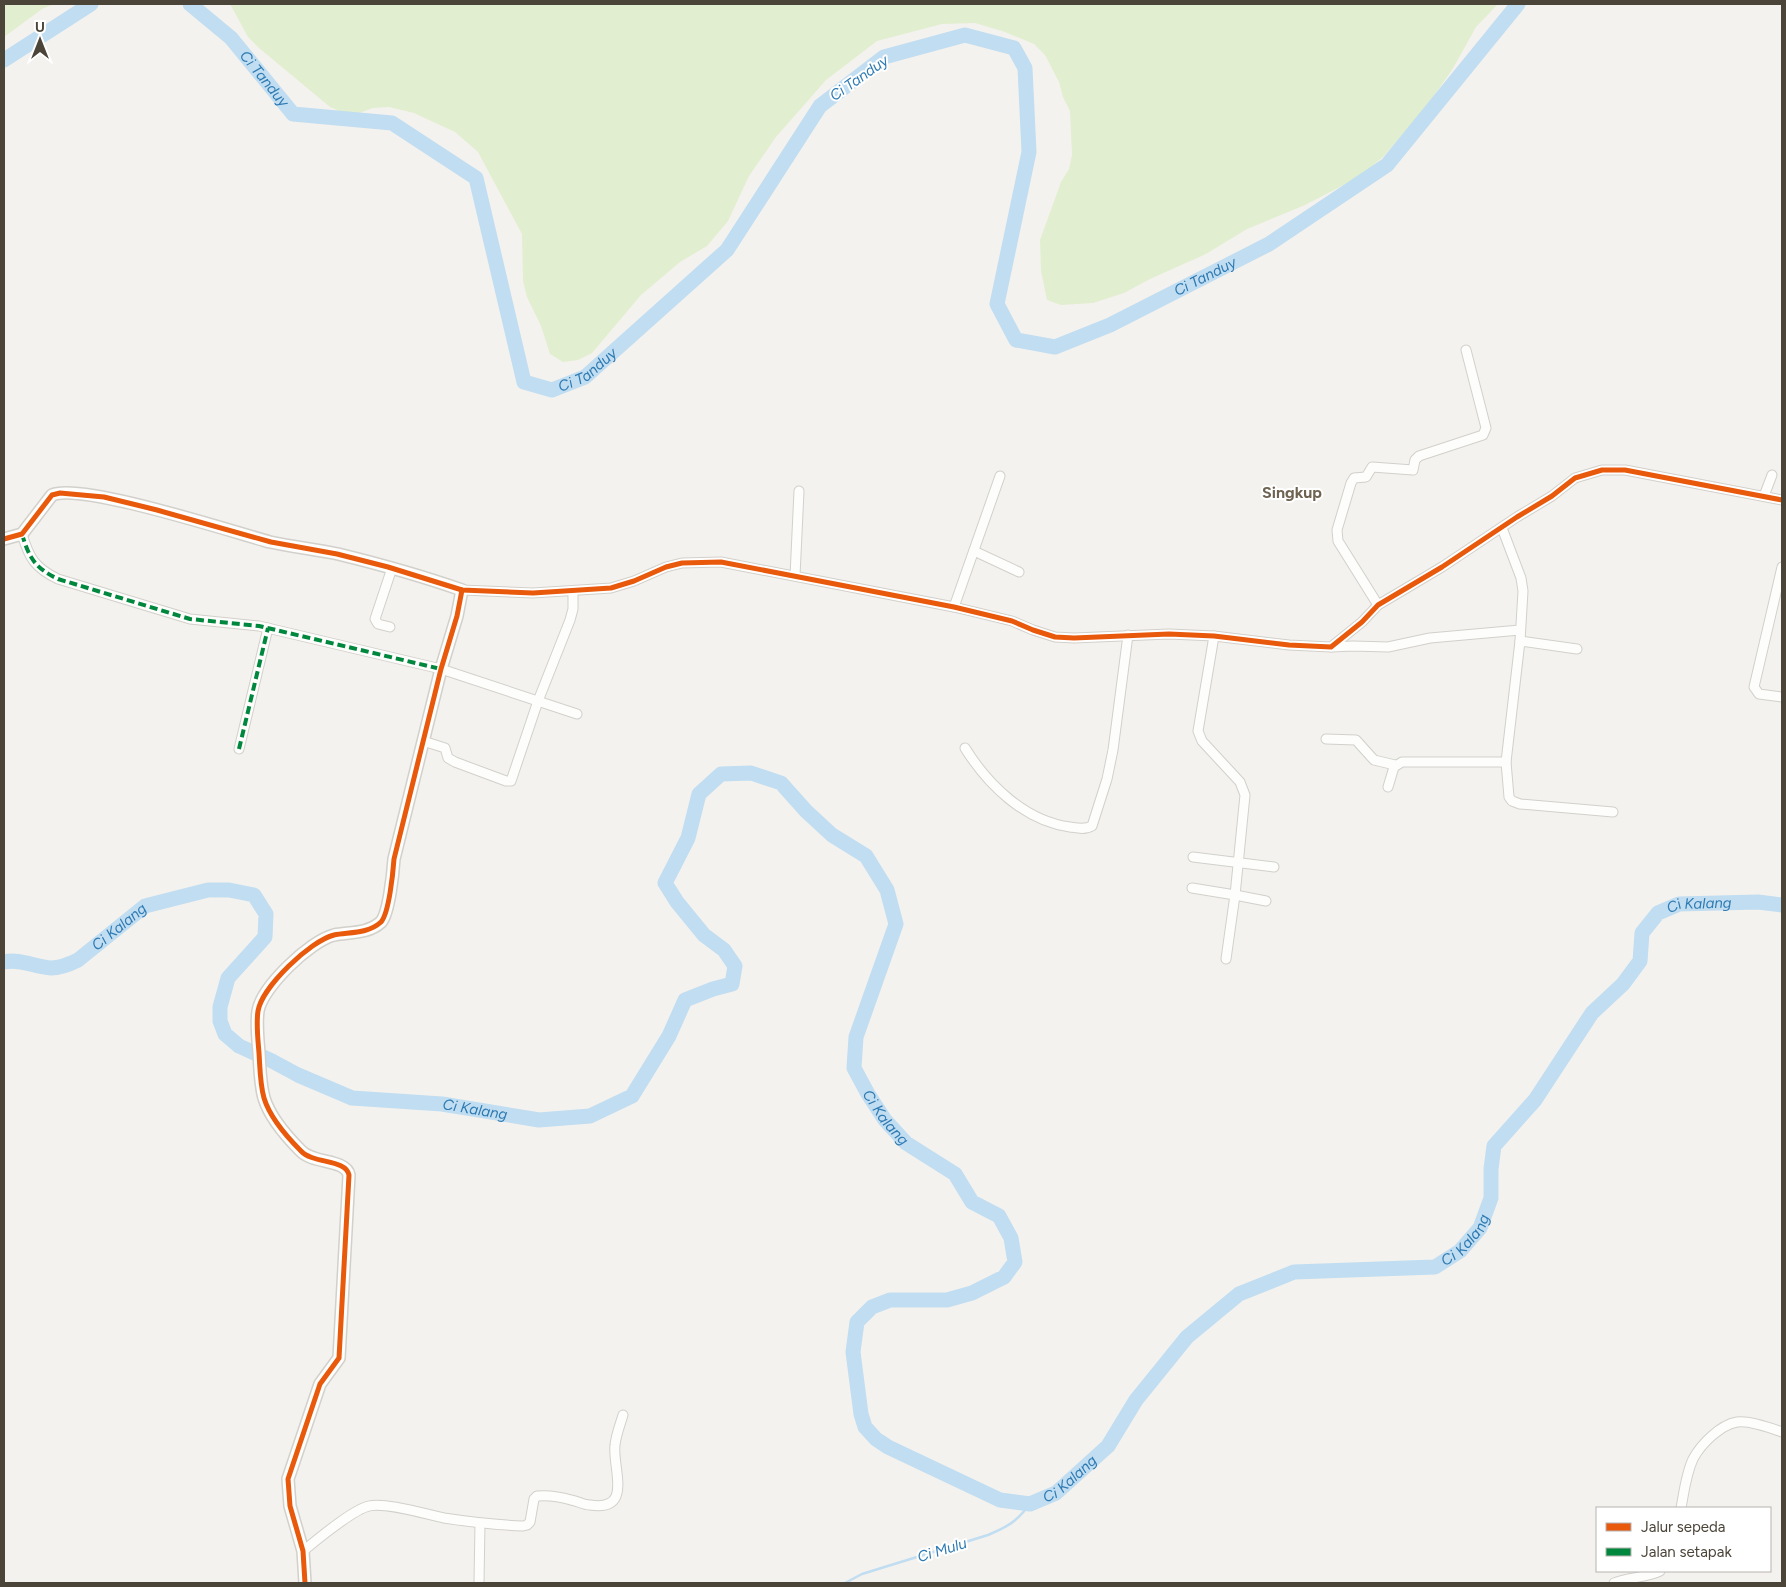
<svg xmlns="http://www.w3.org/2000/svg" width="1786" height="1587" font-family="Figtree,sans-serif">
<rect width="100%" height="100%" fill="#f4f2ee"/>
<g fill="#e1eecf">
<path d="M4 4H54L42 9 4 37Z"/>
<path d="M230 4H1498L1476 27 1452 70 1426 107 1384 156 1361 176 1305 205 1247 229 1206 254 1150 279 1124 293 1093 303 1061 305 1047 300 1041 271 1040 240 1061 182 1069 169 1072 155 1070 111 1063 97 1059 82 1045 55 1034 44 1005 32 975 23 942 24 877 41 826 80 776 137 749 176 728 221 707 246 680 262 641 295 592 353 578 360 563 362 550 354 541 326 527 297 523 281 522 234 478 152 455 132 414 113 389 107 373 108 359 113H344L330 107 259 48 248 37Z"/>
</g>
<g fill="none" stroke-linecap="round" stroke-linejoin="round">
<path stroke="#c0ddf1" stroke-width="2.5" d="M845 1583 862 1574 988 1535C1009 1526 1016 1522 1030 1504"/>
<g stroke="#c0ddf1" stroke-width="15">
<path id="s1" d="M190 4 231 38 293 114 392 123 476 178 524 382 552 390 585 377 727 250 820 106 884 57 965 35 1014 48 1025 68 1029 152 997 304 1016 340 1055 347 1110 325 1269 244 1387 165 1518 4"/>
<path d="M4 60 91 4"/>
<path id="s2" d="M4 962C19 958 35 967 51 968 61 968 70 964 78 960L145 906 208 890H229L254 895 266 914 265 937 228 978 220 1007V1021L225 1034 239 1046 272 1061 298 1075 352 1098 442 1104 539 1120 590 1116 632 1096 669 1036 685 1000 713 989 732 984 735 966 724 950 704 935 677 902 665 883 688 838 699 794 721 774 751 773 781 783 806 811 832 835 866 856 887 890 896 924 856 1037 854 1068 868 1094 885 1120 906 1143 955 1174 972 1202 999 1216 1011 1238 1015 1262 1004 1277 972 1293 947 1300H890L872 1307 857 1322 853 1352 861 1414 865 1427 876 1439 888 1447 1000 1500 1030 1504 1056 1493 1108 1446 1136 1400 1187 1337 1239 1294 1294 1272 1435 1267 1460 1251 1480 1228 1491 1198V1169L1494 1146 1535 1100 1592 1013 1623 984 1640 961 1642 933 1658 913 1679 904 1758 902 1782 905"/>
</g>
<defs>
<g id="minor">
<path d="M1764 496 1772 475"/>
<path d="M1502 528 1521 578 1523 591 1520 641 1506 762 1509 797 1512 801 1520 804 1613 812"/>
<path d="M22 534C29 558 35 568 58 579L190 619 259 626 441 669 577 714"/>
<path d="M974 551 1019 572"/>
<path d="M1782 567 1754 687 1759 694 1782 697"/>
<path d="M795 576 799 491"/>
<path d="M462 590 533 593 611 588 634 581 666 567 682 563 721 562 954 607 1012 621 1033 630 1055 637 1074 638 1169 634 1214 636 1289 645 1331 647 1362 622 1378 605 1442 567 1517 517 1552 496 1575 478 1602 470H1625L1782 500"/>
<path d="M1378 605 1338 541 1337 530 1351 483 1354 478 1366 477 1372 467 1413 470 1415 460 1419 456 1483 435 1486 428 1485 424 1466 350"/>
<path d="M954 607 1000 476"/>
<path d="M390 627 378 624 375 619 392 568"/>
<path d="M1520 641 1577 649"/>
<path d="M1331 647 1353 646 1388 647 1430 638 1520 630"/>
<path d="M1326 739 1356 740 1374 760 1395 765"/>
<path d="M423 741 445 748 448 758 455 762 506 781H511L538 701 570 620 573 609V591"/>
<path d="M965 748C988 785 1025 821 1070 827 1077 828 1085 830 1092 826L1107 779 1113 750 1128 635"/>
<path d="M239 749 268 628"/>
<path d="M1388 787 1394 767 1402 762H1506"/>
<path d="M1193 857 1274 867"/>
<path d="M1192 888 1235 895 1245 795 1240 782 1202 741 1198 731 1214 636"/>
<path d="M1226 959 1235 895 1266 901"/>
<path d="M1681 1508C1684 1492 1686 1474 1693 1459 1701 1444 1720 1425 1737 1422 1748 1420 1771 1428 1782 1432"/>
<path d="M303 1551C318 1539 352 1510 369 1506 385 1502 425 1514 444 1518 470 1522 497 1525 523 1526L527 1525 530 1522 534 1499 537 1496C547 1495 561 1497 571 1500 578 1501 583 1505 590 1505 634 1512 612 1468 615 1445 616 1435 620 1425 623 1415"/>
<path d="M479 1583 480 1523"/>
<path d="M1614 1583C1628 1577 1646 1578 1660 1571"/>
</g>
<path id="tertiary" d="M4 539 22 534 52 495C80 482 233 532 270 542 292 547 315 549 338 554 379 564 422 576 462 590L457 616 441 669 394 859C393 873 389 913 381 922 368 934 349 932 334 935 310 941 262 987 258 1011 256 1024 258 1040 259 1053 260 1068 260 1084 264 1098 270 1118 287 1137 301 1151 313 1164 346 1159 349 1175L339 1358 320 1384 288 1479 290 1506 303 1551 305 1583"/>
</defs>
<use href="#minor" stroke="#d2d0cb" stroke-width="11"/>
<use href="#tertiary" stroke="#d2d0cb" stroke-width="14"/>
<use href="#minor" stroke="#fdfdfc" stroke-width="9"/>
<use href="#tertiary" stroke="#fdfdfc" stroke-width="11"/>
<g stroke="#00873e" stroke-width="4" stroke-dasharray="8 4" stroke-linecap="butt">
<path d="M22 534C29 558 35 568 58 579L190 619 259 626 441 669"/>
<path d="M239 749 268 628"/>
</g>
<defs>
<g id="cycleway">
<path d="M4 539 22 534 52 495 60 493 104 497 157 510 271 542 337 554 388 567 462 590 533 593 611 588 634 581 666 567 682 563 721 562 954 607 1012 621 1033 630 1055 637 1074 638 1169 634 1214 636 1289 645 1331 647 1362 622 1378 605 1442 567 1517 517 1552 496 1575 478 1602 470H1625L1782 500"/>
<path d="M305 1583 303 1551 290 1506 288 1479 320 1384 339 1358 349 1175C346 1159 313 1164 301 1151 287 1137 270 1118 264 1098 260 1084 260 1068 259 1053 258 1040 256 1024 258 1011 262 987 310 941 334 935 349 932 368 934 381 922 389 913 393 873 394 859L441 669 457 616 462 590"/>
</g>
</defs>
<use href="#cycleway" stroke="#fff" stroke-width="8"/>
<use href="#cycleway" stroke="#e8590c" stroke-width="5"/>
</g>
<g text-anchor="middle" stroke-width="4" stroke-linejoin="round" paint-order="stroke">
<g font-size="15" font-style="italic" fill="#2e7ab2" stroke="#fff">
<text transform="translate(859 78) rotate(-35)" y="5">Ci Tanduy</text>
<text dy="5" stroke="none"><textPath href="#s1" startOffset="106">Ci Tanduy</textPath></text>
<text dy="5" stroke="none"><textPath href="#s1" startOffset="1711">Ci Tanduy</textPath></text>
<text dy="5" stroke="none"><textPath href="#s1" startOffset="631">Ci Tanduy</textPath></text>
<text dy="5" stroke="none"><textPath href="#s2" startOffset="3385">Ci Kalang</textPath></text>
<text dy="5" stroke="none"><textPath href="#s2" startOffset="129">Ci Kalang</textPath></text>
<text dy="5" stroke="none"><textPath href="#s2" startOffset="699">Ci Kalang</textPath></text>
<text dy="5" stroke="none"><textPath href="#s2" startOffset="1734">Ci Kalang</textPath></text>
<text dy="5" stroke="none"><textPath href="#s2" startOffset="2949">Ci Kalang</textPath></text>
<text dy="5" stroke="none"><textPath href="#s2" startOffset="2454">Ci Kalang</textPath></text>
<text transform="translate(942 1550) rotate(-17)" y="5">Ci Mulu</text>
</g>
<g font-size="16" font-weight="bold" fill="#6e6250" stroke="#fff">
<text x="1292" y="498">Singkup</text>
</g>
</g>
<rect width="1786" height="1587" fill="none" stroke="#4b4439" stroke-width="10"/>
<rect x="1596" y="1507" width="175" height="65" fill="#ffffff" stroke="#b7b4b0"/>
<rect x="1606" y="1523" width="25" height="8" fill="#e8590c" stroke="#b7b4b0"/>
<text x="1641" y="1532" font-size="15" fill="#4b4439">Jalur sepeda</text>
<rect x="1606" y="1548" width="25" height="8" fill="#00873e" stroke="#b7b4b0"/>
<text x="1641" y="1557" font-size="15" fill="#4b4439">Jalan setapak</text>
<g transform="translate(40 40)" stroke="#ffffff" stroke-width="4" paint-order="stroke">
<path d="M0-4L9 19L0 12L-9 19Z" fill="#4b4439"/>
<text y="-8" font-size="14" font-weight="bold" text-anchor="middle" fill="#4b4439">U</text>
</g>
</svg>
